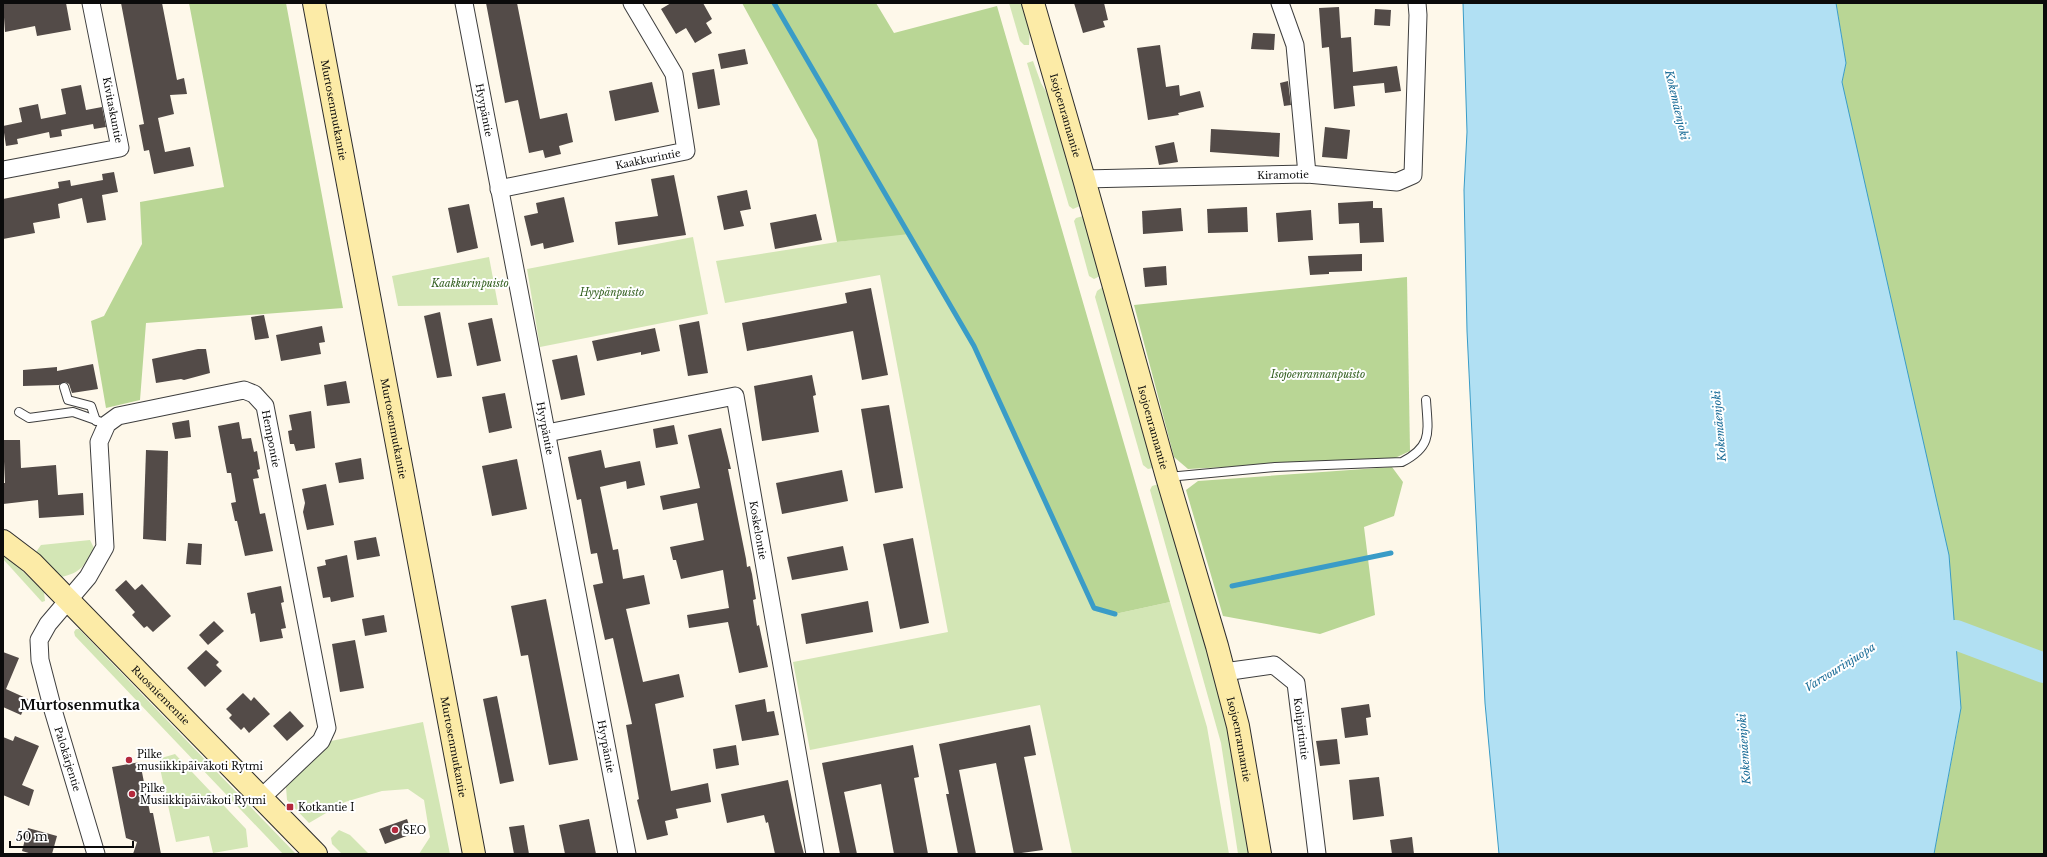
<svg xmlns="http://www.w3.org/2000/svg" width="2047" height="857" font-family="'Libre Baskerville',serif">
<rect width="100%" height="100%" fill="#fef8ea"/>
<g fill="#d3e6b5">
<path d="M1009 3H1023L1030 28 1029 45H1024L1020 41Z"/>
<path d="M1033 61 1041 83 1052 102 1080 206 1073 209 1069 206 1027 63Z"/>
<path d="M1083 216 1100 276 1094 279 1089 276 1074 221 1076 218Z"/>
<path d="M909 233 974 346 1115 614 1170 602 1207 727 1229 854H1072L1040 705 810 750 793 662 948 632 880 275 725 303 716 261 837 242Z"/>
<path d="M693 237 708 314 540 347 527 269Z"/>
<path d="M489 257 498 305 398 306 392 276Z"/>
<path d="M1104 286 1154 461 1153 468 1148 469 1143 465 1095 297 1097 291Z"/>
<path d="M1159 484 1162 488 1233 745 1250 854H1238L1221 743 1150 490 1152 486Z"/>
<path d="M90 540 94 548C85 565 81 573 61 577L36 552 41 545Z"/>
<path d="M3 552 44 592 45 601 42 602 3 559Z"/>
<path d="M76 629H79L296 854H283L75 636 74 632Z"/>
<path d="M423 722 450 854H419L430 837 424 800 408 789 382 791 345 802 309 823 287 800 286 787 331 741Z"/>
<path d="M175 754 246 829 248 847 213 853 209 836 176 842 158 759Z"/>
<path d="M339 830 350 835 369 854H342L332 844 331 838Z"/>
</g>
<g fill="#b9d695">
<path d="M189 3H286L343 308 146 323 140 400 106 408 91 321 104 316 142 244 140 202 224 187Z"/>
<path d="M742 3H876L894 33 997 6 1170 602 1115 614 1094 608 974 346 909 234 837 242 817 140Z"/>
<path d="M1836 3H2044V854H1934L1959 720 1842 82 1846 63Z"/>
<path d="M1407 277 1410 451 1395 458 1188 469 1174 457 1134 305Z"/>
<path d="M1392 467 1403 482 1394 516 1364 527 1375 615 1320 634 1223 616 1186 490 1198 481Z"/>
</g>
<path fill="#b1e0f3" stroke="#3a9cc7" d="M1463 3H1836L1846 63 1842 82 1949 555 1961 708 1934 854H1499L1485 703 1467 331 1464 190 1467 132Z"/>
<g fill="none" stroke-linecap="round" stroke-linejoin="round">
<g stroke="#3a9cc7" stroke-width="5">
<path d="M774 3 974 346 1094 608 1115 614"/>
<path d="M1232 586 1391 553"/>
</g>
<path stroke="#b1e0f3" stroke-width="30" d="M1916 639 1956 635 2044 668"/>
</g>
<g fill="#534b48">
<path d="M3 3H66L71 30 37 36 35 26 5 32Z"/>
<path d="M121 3H162L177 80 184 78 187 94 170 95 174 114 158 118 165 152 190 147 194 166 154 174 149 150 144 151 139 125 144 124Z"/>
<path d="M486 3H517L540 119 567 113 573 142 559 146 561 154 545 158 543 150 529 153 518 100 505 103Z"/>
<path d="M671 3H703L712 19 706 23 712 33 695 43 686 28 676 34 661 9Z"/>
<path d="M1074 3H1104L1108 20 1103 21 1105 27 1083 33Z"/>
<path d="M1339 7 1341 38 1351 37 1353 72 1397 66 1401 91 1385 93 1384 83 1353 86 1355 106 1334 109 1329 47 1322 48 1319 8Z"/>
<path d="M1375 9 1391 10 1390 26 1374 25Z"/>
<path d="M1253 33 1275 34 1274 50 1251 49Z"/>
<path d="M1160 45 1166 87 1179 85 1180 96 1200 91 1204 107 1178 113 1179 115 1148 120 1137 48Z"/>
<path d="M745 49 748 64 721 69 718 54Z"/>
<path d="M714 69 720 105 698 109 692 73Z"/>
<path d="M1288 81 1291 105 1284 106 1280 83Z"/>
<path d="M652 82 659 112 615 121 609 91Z"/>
<path d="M81 85 86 110 102 107 106 127 94 129 93 124 61 130 62 136 50 138 49 132 17 139 18 144 6 146 3 126 22 122 19 108 38 104 41 119 66 114 61 89Z"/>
<path d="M1325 127 1350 130 1347 159 1322 157Z"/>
<path d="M1211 129 1280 133 1279 157 1210 152Z"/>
<path d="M1174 142 1178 162 1159 165 1155 146Z"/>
<path d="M114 172 118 192 102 195 106 220 87 223 82 198 58 204 60 218 33 223 35 233 3 239V199L59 188 58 182 70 180 71 186 103 180 102 174Z"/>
<path d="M674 175 686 235 618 245 615 222 658 216 651 179Z"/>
<path d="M747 190 751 209 740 211 744 226 724 230 717 196Z"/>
<path d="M564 197 574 242 544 249 543 243 531 246 524 216 538 213 536 203Z"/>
<path d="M1373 201V208H1382L1384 242 1360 243 1359 223 1339 224 1338 203Z"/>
<path d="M469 204 478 248 457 253 448 208Z"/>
<path d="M1247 207 1248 232 1208 233 1207 209Z"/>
<path d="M1181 208 1183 231 1143 234 1142 211Z"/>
<path d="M1311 210 1313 240 1278 242 1276 213Z"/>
<path d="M816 214 822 240 775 249 770 223Z"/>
<path d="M1362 254V271L1329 272V274L1310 275 1308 256Z"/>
<path d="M1166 266 1167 285 1145 287 1143 268Z"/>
<path d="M871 288 888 375 862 380 853 331 747 351 742 323 847 303 845 293Z"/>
<path d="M440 312 452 376 437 378 424 316Z"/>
<path d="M264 315 269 338 255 340 251 317Z"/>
<path d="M492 318 501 361 477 366 468 323Z"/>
<path d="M699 321 708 373 688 376 679 325Z"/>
<path d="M322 326 325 342 319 343 321 354 281 361 276 335Z"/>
<path d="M655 328 660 351 641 355V352L597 361 592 341Z"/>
<path d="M198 349H206L210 373 184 380 181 379 156 383 152 359Z"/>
<path d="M577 355 585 395 561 400 552 360Z"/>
<path d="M93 364 98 389 72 393 69 384 65 382 59 385 23 386V370L57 367V371Z"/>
<path d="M812 375 816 395 813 396 819 432 762 441 754 386Z"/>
<path d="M346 381 350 403 327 406 324 385Z"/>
<path d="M505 393 512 428 489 433 482 397Z"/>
<path d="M889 405 903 488 875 493 861 409Z"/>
<path d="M311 411 315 448 296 451 294 444H290L288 431 292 430 289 415Z"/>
<path d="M189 420 191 437 175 439 172 423Z"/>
<path d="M239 422 242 439 251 438 254 452 257 451 260 469 257 470 259 478 253 479 260 514 265 513 273 551 245 556 237 521H235L231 503 236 502 231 473H227L218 426Z"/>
<path d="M674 425 678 444 656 448 653 429Z"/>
<path d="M721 428 731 469H728L746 559 747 567 750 566 752 574 756 599 753 600 757 626 759 625 768 667 739 673 728 622 689 628 687 615 729 608 723 570 681 579 676 560H673L670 547 704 540 697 503 663 510 660 496 700 488 688 435Z"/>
<path d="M3 440H20L21 468 56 465 58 495 83 493 84 515 39 518 38 500 3 504V483H5Z"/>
<path d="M146 450 168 451 166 541 143 539Z"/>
<path d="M601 450 605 468 640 461 645 485 627 489 626 481 600 487 613 550 618 549 623 579 644 575 650 604 626 609 643 682 679 674 684 697 655 704 671 791 708 783 711 802 676 809 678 818 665 821 668 835 647 840 637 800 639 799 626 725 632 724 613 638 605 640 593 585 603 583 597 553 591 554 581 499 577 500 568 457Z"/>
<path d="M361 458 364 479 339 483 335 463Z"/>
<path d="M517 459 527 509 492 516 482 466Z"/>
<path d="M842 470 848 501 782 514 776 483Z"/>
<path d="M326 484 334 525 307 530 303 512 305 503 302 489Z"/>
<path d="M376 537 380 556 357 560 354 541Z"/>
<path d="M913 538 929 623 900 629 883 544Z"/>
<path d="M188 543 202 544 201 565 186 564Z"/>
<path d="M843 546 848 570 792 580 787 557Z"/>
<path d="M347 555 354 597 331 602 330 597 323 598 317 567 326 565 325 560Z"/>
<path d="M126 580 135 590 142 584 171 616 153 632 147 626 144 628 132 615 135 612 115 590Z"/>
<path d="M281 586 284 602 281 603 286 628 281 629 283 638 260 642 255 613 251 614 247 593Z"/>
<path d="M546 599 578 760 549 765 528 655 521 656 511 606Z"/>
<path d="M868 601 873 632 806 644 801 614Z"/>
<path d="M384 615 387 632 365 636 362 619Z"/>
<path d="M214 621 224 631 208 645 199 635Z"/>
<path d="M355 640 364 688 340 692 332 644Z"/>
<path d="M206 650 219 662 216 665 222 671 205 687 187 668Z"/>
<path d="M3 652 19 658 6 689 28 699 21 715 3 707Z"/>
<path d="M243 693 251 701 254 697 270 714 249 733 244 727 241 730 229 718 232 715 226 709Z"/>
<path d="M497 696 514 781 500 784 483 699Z"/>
<path d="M765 699 767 712 774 711 779 735 742 741 735 705Z"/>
<path d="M1369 704 1371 717 1366 718 1368 735 1345 738 1341 708Z"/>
<path d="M290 711 304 726 287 741 273 726Z"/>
<path d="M1030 725 1036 755 1024 757 1043 850 1014 854 996 763 959 770 976 854H958L946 794H949L939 744Z"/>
<path d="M15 736 39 746 22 785 34 790 29 806 3 795V737L13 741Z"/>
<path d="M1337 739 1340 764 1320 766 1316 741Z"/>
<path d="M736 745 739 765 716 769 713 749Z"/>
<path d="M913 745 919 777 914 778 928 854H894L881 784 844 792 857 854H840L822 763Z"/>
<path d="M140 762 150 813H153L161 854H133L137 842 126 838 112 767Z"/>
<path d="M1379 777 1384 816 1353 820 1349 780Z"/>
<path d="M788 780 800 839 804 854H775L768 822 766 823 764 815 727 823 721 794Z"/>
<path d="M407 819 412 834 385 844 379 829Z"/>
<path d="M589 819 596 854H565L559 825Z"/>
<path d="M524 825 529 854H514L509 827Z"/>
<path d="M28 828 57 836 52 854H32L22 851Z"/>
<path d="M1412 837 1414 854H1392L1390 840Z"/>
</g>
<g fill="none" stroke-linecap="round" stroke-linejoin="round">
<defs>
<g id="lane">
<path d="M64 387 68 400 91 406 96 421"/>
<path d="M19 412 29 418 73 412 107 424"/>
<path d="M1168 477 1275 467 1402 462C1433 446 1428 432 1426 400"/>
</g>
<g id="street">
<path id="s1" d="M464 3 627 854"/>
<path d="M1280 3 1295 45 1307 174"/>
<path d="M3 170 120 148 91 3"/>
<path id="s2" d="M1084 179 1307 174 1397 182 1413 175 1418 15 1417 3"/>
<path id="s3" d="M499 189 686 151 674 74 632 3"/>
<path id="s4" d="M547 433 735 396 815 854"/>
<path id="s5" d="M1224 672 1274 665 1296 683 1317 854"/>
<path id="s6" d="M96 854 53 710 40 660 39 640 48 624 88 577 105 547 99 442 107 424 118 416 244 390 254 394 265 406 327 728 321 741 260 799"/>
</g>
<g id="secondary">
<path id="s7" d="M314 3 474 854"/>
<path id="s8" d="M1033 3 1084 179 1167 477 1217 646 1238 726 1260 854"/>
<path id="s9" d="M3 541 32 563 316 854"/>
</g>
</defs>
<use href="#lane" stroke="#3e3e3e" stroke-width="10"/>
<use href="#street" stroke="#3e3e3e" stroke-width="19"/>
<use href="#secondary" stroke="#2d2d2d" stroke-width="24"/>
<use href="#lane" stroke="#fff" stroke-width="8"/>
<use href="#street" stroke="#fff" stroke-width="17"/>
<use href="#secondary" stroke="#fceba7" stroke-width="22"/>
</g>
<g fill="#b4293d" stroke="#fff" stroke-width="1.5">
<circle cx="129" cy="760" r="4"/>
<circle cx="132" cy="794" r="4"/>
<rect x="286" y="803" width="8" height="8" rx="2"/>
<circle cx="395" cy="830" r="4"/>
</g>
<g text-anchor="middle" stroke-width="4" stroke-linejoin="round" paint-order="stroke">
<g font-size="10" fill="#0b0b0b" stroke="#fff">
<text transform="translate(113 110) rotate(79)" y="4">Kivitaskuntie</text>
<text dy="4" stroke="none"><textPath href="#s7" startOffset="109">Murtosenmutkantie</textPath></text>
<text dy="4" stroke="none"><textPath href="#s1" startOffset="109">Hyypäntie</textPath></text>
<text dy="4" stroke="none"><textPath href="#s8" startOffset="117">Isojoenrannantie</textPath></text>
<text dy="4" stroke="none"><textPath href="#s3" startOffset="152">Kaakkurintie</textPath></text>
<text dy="4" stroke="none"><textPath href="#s2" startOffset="199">Kiramotie</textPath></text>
<text dy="4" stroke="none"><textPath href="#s8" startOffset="441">Isojoenrannantie</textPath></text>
<text dy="4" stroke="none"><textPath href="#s7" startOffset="433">Murtosenmutkantie</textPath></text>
<text dy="4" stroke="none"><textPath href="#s1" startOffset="433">Hyypäntie</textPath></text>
<text dy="4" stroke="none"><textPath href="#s6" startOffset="664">Hempontie</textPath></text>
<text dy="4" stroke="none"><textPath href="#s4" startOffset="328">Koskelontie</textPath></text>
<text dy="4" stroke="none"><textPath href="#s9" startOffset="221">Ruosniementie</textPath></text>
<text dy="4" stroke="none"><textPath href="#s5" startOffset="125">Kolipirtintie</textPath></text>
<text dy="4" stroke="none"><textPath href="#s8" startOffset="765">Isojoenrannantie</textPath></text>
<text dy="4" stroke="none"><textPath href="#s7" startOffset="757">Murtosenmutkantie</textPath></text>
<text dy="4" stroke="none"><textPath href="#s1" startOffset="757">Hyypäntie</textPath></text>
<text transform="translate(68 759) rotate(73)" y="4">Palokärjentie</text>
</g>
<g font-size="10" font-style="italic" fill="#325f1f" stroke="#fff">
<text x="470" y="287">Kaakkurinpuisto</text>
<text x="612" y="296">Hyypänpuisto</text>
<text x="1318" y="378">Isojoenrannanpuisto</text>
</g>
<g font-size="10" fill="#0b0b0b" stroke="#fff" text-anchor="start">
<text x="137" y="758">Pilke<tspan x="137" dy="12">musiikkipäiväkoti Rytmi</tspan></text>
<text x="140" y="792">Pilke<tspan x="140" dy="12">Musiikkipäiväkoti Rytmi</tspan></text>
<text x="298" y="811">Kotkantie I</text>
<text x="403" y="834">SEO</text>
</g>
<g font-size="11" font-style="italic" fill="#1a6c97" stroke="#fff">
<text transform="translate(1677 105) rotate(77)" y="4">Kokemäenjoki</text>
<text transform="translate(1719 426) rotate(-95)" y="4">Kokemäenjoki</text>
<text transform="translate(1840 667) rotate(-32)" y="4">Varvourinjuopa</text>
<text transform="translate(1744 749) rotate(-94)" y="4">Kokemäenjoki</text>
</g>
<g font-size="14" font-weight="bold" fill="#0b0b0b" stroke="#fff">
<text x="80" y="710">Murtosenmutka</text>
</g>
</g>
<rect width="2047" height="857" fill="none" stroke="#0b0b0b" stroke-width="8"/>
<path d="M10 841v6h123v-6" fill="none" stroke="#0b0b0b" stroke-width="2"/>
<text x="16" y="841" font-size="12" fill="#0b0b0b" stroke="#ffffff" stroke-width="3" paint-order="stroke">50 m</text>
</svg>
